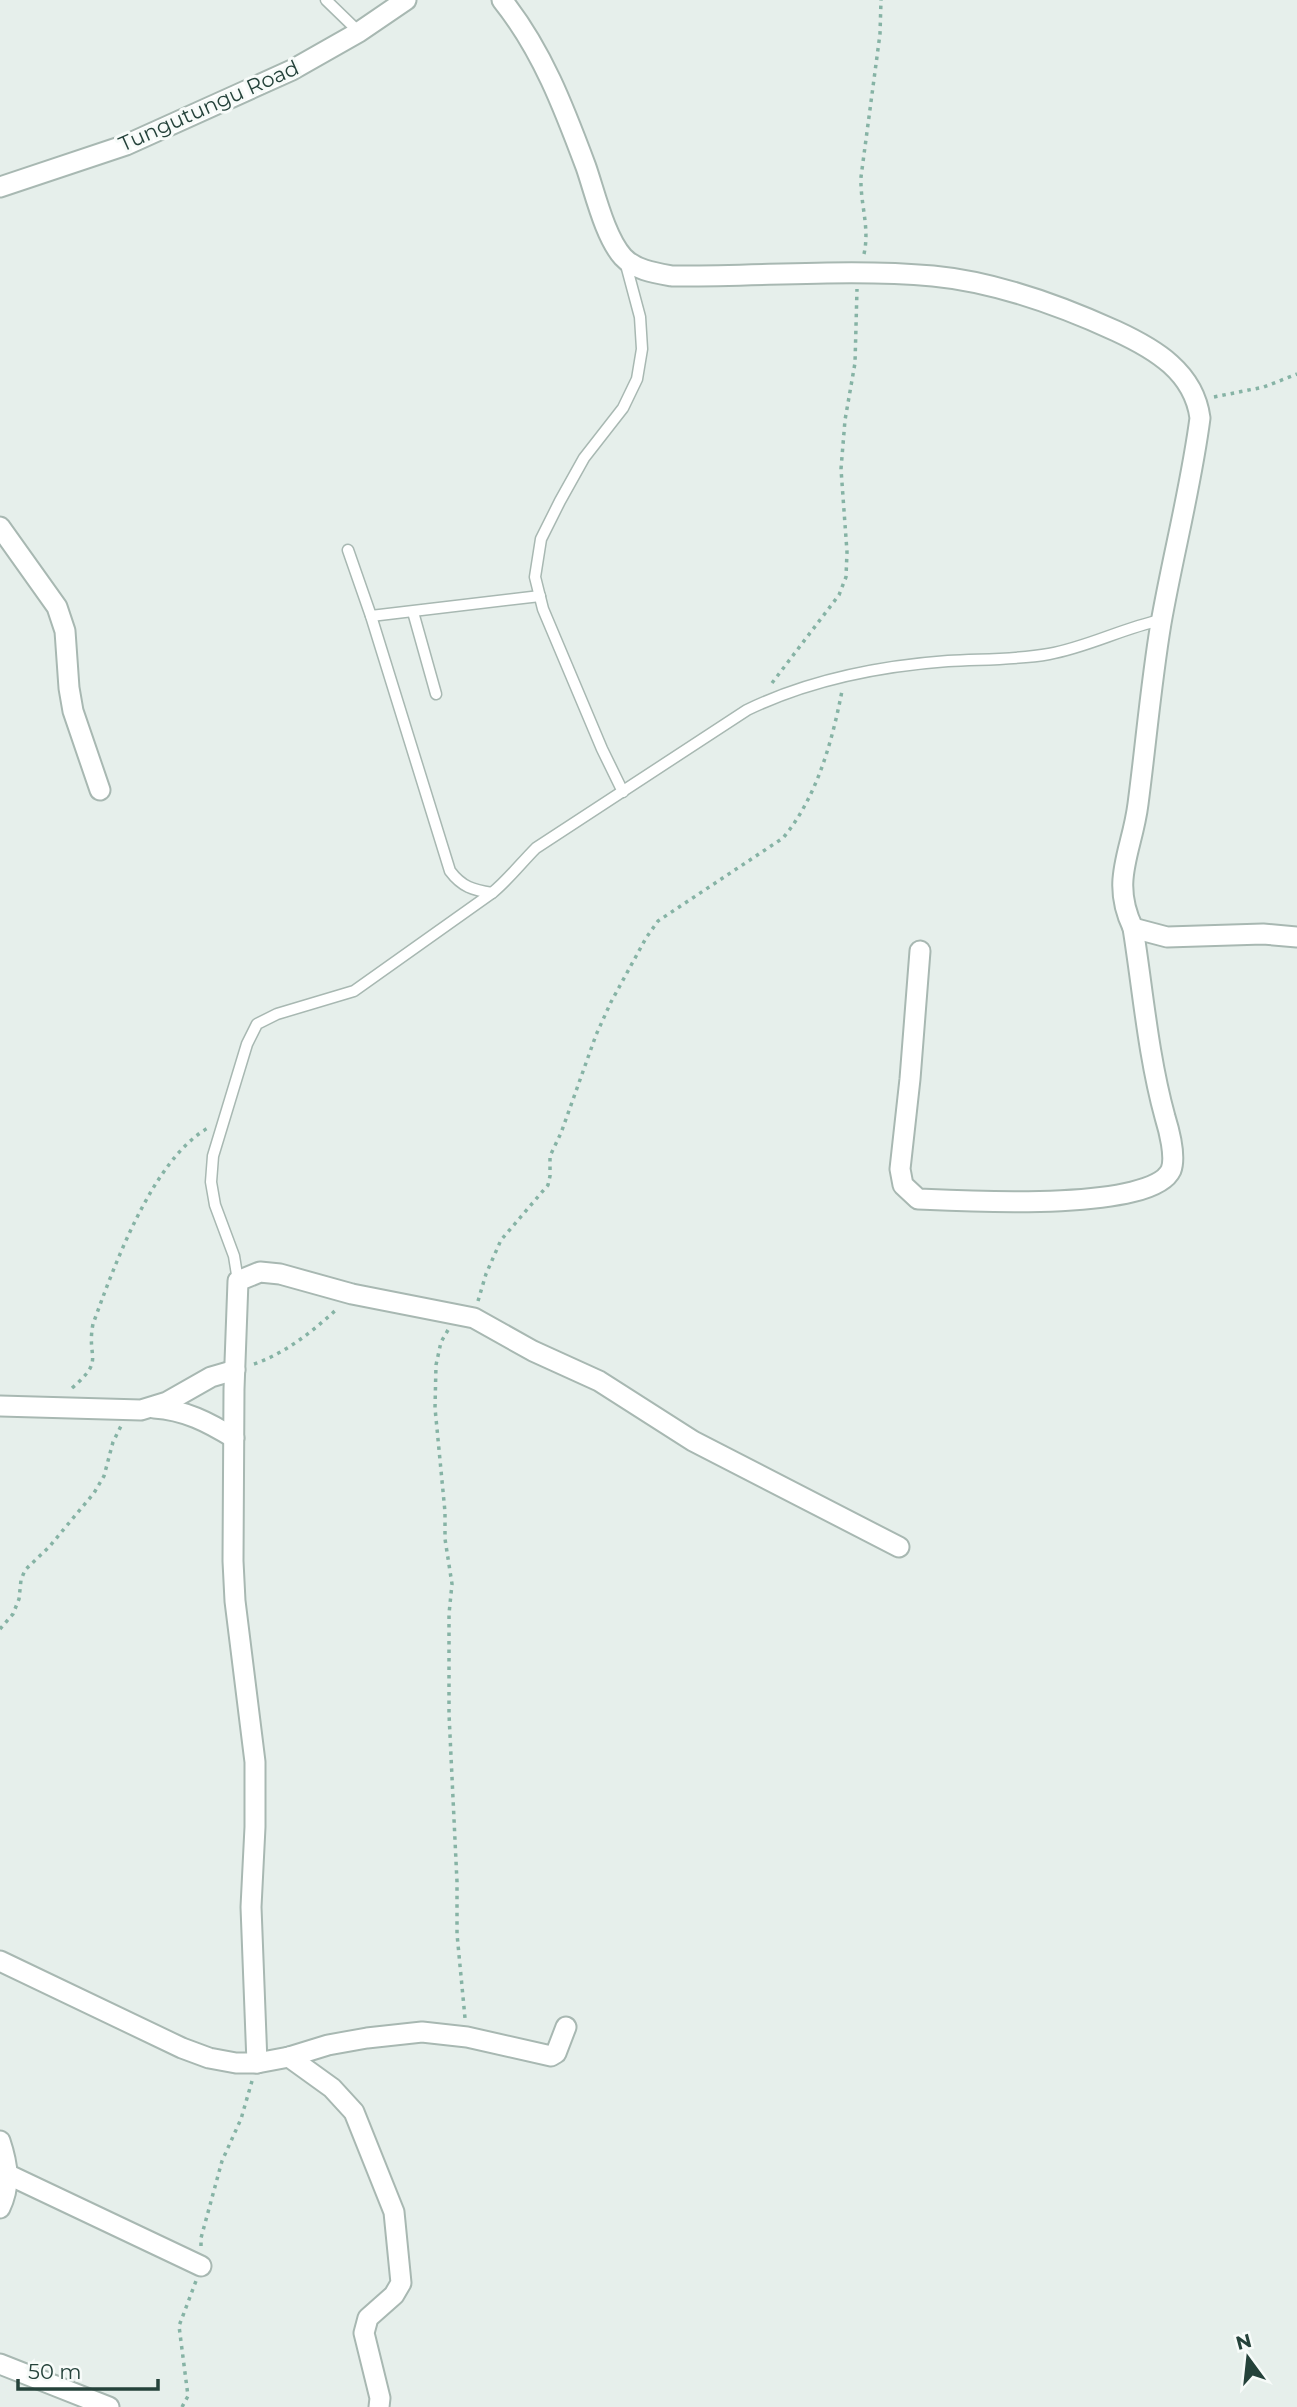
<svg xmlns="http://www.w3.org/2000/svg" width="1297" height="2407" font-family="Montserrat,sans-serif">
<rect width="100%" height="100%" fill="#e6efeb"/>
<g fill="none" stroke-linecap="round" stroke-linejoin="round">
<defs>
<g id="lane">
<path d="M326 0 359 32"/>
<path d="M348 550 371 616 450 871C462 887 473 890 492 893"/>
<path d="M413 612 436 694"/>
<path d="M371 616 540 596"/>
<path d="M623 792 602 749 543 609 535 577 541 539 560 501 584 458 623 408 637 379 642 349 640 317 625 261"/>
<path d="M238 1281 234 1256 215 1205 211 1182 213 1156 247 1044 257 1024 277 1014 354 991 492 893C508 880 521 863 536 848L747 710C809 680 880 666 948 661 981 659 1016 660 1049 654 1088 647 1123 628 1161 620"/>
</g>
<g id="street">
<path d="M502 0C542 50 564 108 586 167 595 193 605 237 623 257 635 270 655 273 672 276 759 277 847 268 933 276 996 282 1059 305 1116 331 1155 349 1194 372 1200 418 1191 487 1173 555 1161 623 1151 683 1146 743 1138 804 1132 852 1110 880 1133 928L1167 937 1263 934 1297 937"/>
<path d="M0 187 126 145 292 70 359 32 406 0"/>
<path d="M0 527 57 607 65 631 69 688 73 711 100 790"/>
<path d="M920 951 910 1079 900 1169 903 1185 918 1199C962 1201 1152 1212 1171 1170 1176 1157 1169 1130 1165 1117 1148 1055 1143 991 1133 928"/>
<path d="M0 1406 141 1410 167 1402 211 1377 235 1370"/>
<path d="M154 1408C185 1410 208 1422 234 1438"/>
<path d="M0 1961 182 2048 209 2058 236 2063H257L289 2057 328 2045 367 2038 422 2032 467 2037 551 2056 556 2053 566 2027"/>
<path d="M289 2057 332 2088 354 2112 394 2212 401 2283 394 2295 368 2318 364 2333 380 2398 379 2407"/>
<path d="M257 2063 251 1907 255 1827V1762L235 1601 233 1561 234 1389 238 1281 260 1272 280 1274 352 1294 474 1318 533 1351 599 1381 693 1441 899 1547"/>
<path d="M0 2141C8 2165 11 2185 0 2208"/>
<path d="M9 2175 201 2266"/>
<path d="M0 2364 109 2407"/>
</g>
</defs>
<use href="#lane" stroke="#a8b8b2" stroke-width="13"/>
<use href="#street" stroke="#a8b8b2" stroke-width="23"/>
<g stroke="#86b3a5" stroke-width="3.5" stroke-dasharray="3.5 5" stroke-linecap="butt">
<path d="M864 254C870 227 860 204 861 177L880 34 881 0"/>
<path d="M1214 397 1264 387 1297 374"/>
<path d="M772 683 839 595 846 577 847 552 841 469 845 420 855 363 857 289"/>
<path d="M478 1301 486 1274 501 1240 548 1185 550 1176V1156L561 1133 596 1035 611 1002 646 938 658 921 783 838C817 797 832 742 842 691"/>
<path d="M448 1330 441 1342 436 1365 435 1408 445 1512V1539L452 1584 449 1614V1714L457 1882V1934L465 2018"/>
<path d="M254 1364C286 1353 313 1331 337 1309"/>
<path d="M72 1388C106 1359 86 1359 93 1324 114 1266 153 1159 208 1128"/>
<path d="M0 1629 13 1614 19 1599 21 1580 25 1570 49 1547 94 1493 104 1476 113 1442 121 1426"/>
<path d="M201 2246V2238L222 2161 241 2119 252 2081"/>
<path d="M182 2407 188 2396 179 2326 196 2281"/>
</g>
<use href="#lane" stroke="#fff" stroke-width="10"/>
<use href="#street" stroke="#fff" stroke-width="19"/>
</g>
<g text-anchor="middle" stroke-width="6" stroke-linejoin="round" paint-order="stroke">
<g font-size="21" fill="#24423a" stroke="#f7fbf9">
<text transform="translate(209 106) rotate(-24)" y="7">Tungutungu Road</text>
</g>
</g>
<g transform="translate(1248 2358) rotate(345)" stroke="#f7fbf9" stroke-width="5" paint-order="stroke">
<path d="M0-5L12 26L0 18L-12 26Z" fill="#24423a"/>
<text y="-10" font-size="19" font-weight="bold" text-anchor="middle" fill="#24423a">N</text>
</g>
<path d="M18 2379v10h140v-10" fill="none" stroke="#24423a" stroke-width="3.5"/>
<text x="28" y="2379" font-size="21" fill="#24423a" stroke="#f7fbf9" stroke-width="5" paint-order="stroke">50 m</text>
</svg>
